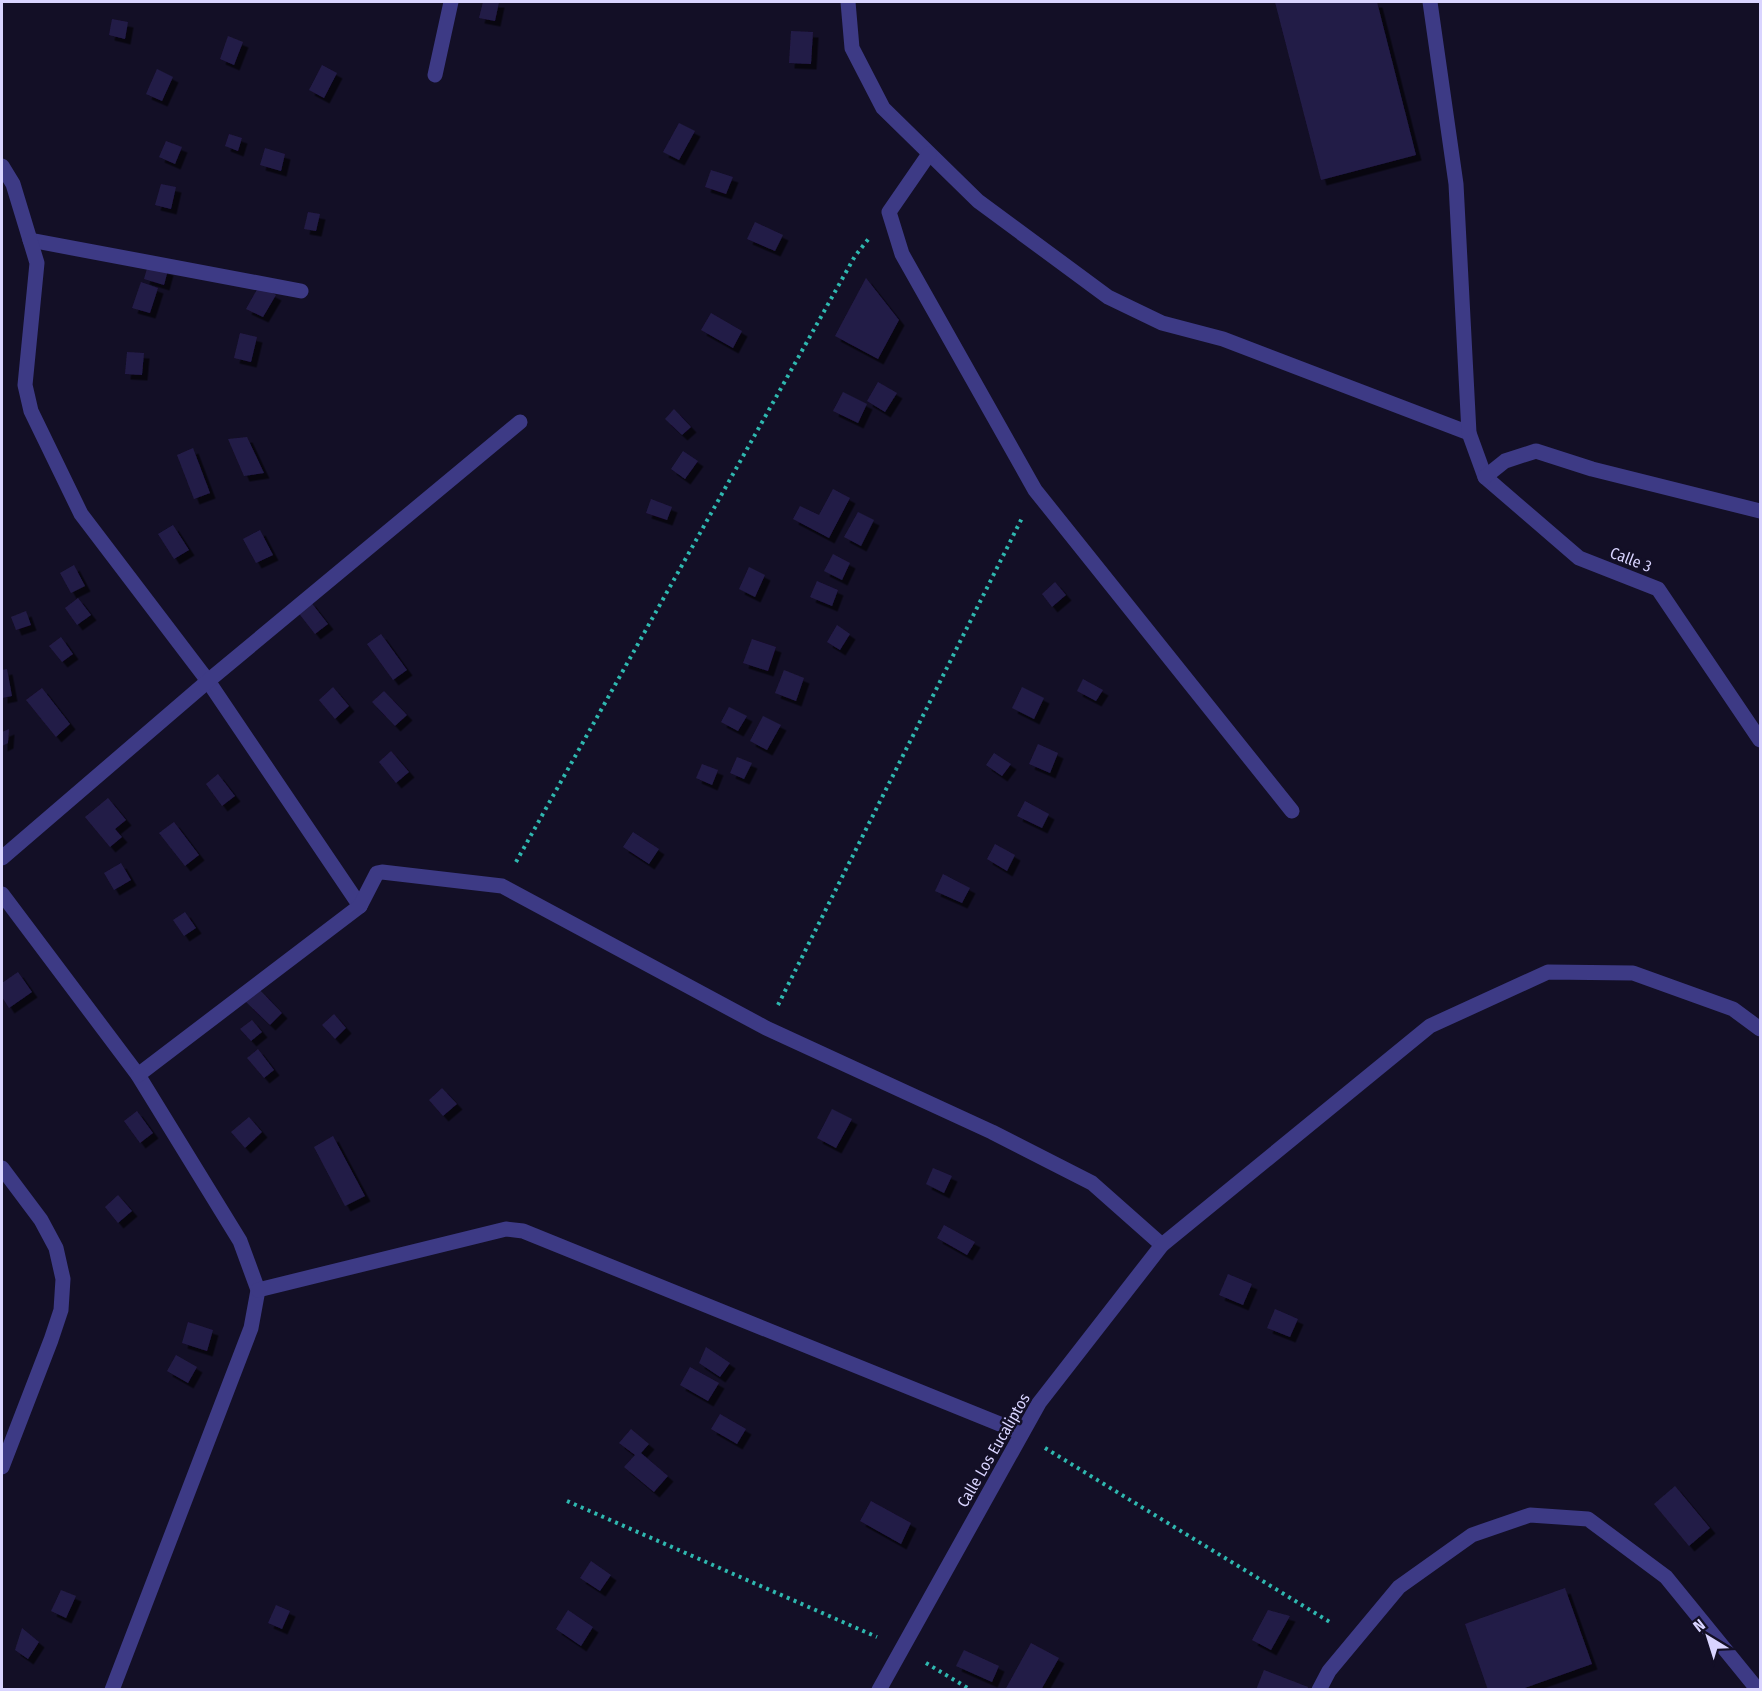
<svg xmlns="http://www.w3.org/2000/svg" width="1762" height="1691" font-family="'Fira Sans Condensed',sans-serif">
<defs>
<filter id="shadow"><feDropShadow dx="5.5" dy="5.5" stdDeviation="0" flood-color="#0009"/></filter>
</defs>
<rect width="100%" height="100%" fill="#130f26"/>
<g fill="#241b47" filter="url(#shadow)">
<path d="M483 2H499L495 21 479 18Z"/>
<path d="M1275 2H1377L1416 155 1321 180Z"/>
<path d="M112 19 128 22 125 39 109 35Z"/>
<path d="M791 31 813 32 811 64 789 63Z"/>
<path d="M228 36 243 42 234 65 220 59Z"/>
<path d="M322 65 337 73 324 98 309 90Z"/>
<path d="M157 69 173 77 162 101 146 94Z"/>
<path d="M679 123 695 131 679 160 663 152Z"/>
<path d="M229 134 242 138 238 151 225 146Z"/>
<path d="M166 141 182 147 175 164 159 157Z"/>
<path d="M265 148 285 154 281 171 260 165Z"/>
<path d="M711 170 733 177 726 194 705 187Z"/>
<path d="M161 184 176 187 171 209 155 205Z"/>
<path d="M308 212 320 214 316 231 304 229Z"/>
<path d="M755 222 783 235 775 251 747 239Z"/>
<path d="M148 265 168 270 164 285 144 279Z"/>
<path d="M866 278 899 320 878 359 835 336Z"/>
<path d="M141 282 158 288 150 313 132 308Z"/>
<path d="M259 286 276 295 263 317 246 309Z"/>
<path d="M711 313 742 331 733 348 701 330Z"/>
<path d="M240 333 257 337 251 362 234 358Z"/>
<path d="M127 352 144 353 142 375 125 374Z"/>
<path d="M878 382 897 393 885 412 867 401Z"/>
<path d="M843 392 867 404 858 423 833 411Z"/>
<path d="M674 409 691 427 682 435 665 419Z"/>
<path d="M247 437 264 473 244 476 228 439Z"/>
<path d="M193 448 210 493 194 499 177 455Z"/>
<path d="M683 451 698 461 685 479 671 469Z"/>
<path d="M833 489 850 498 829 538 793 519 800 506 819 515Z"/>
<path d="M651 499 672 507 667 520 646 513Z"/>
<path d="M858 512 874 520 861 546 844 537Z"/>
<path d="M173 525 189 550 174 559 158 534Z"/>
<path d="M260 530 273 555 256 563 243 539Z"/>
<path d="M833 554 850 563 842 580 824 571Z"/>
<path d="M74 565 85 586 71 593 60 573Z"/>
<path d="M749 567 765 575 755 597 739 589Z"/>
<path d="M817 581 838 590 832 606 810 597Z"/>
<path d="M1055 582 1066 595 1052 607 1042 594Z"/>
<path d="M78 598 91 615 77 625 65 608Z"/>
<path d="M310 601 328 624 315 634 297 611Z"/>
<path d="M26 611 31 625 16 630 11 617Z"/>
<path d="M837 625 850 634 840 650 827 642Z"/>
<path d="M381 634 407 670 393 680 367 644Z"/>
<path d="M61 637 73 654 62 662 49 646Z"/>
<path d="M752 639 776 647 768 671 743 663Z"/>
<path d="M7 669 12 696 2 698V670Z"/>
<path d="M784 670 804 678 796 701 775 693Z"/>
<path d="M1083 679 1103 690 1096 701 1077 691Z"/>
<path d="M333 687 349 706 335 719 319 700Z"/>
<path d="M1022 687 1044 698 1034 719 1012 708Z"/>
<path d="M42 688 70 724 56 737 26 700Z"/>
<path d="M384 691 407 715 395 726 372 702Z"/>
<path d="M729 707 747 716 738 731 721 722Z"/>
<path d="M763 716 781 725 767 750 750 741Z"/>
<path d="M9 729 8 743 2 746V732Z"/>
<path d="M1038 744 1058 753 1050 773 1029 764Z"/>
<path d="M391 751 409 772 396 783 379 762Z"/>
<path d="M994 753 1011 764 1002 776 986 765Z"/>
<path d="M737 757 752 763 744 779 730 773Z"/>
<path d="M702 764 718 770 712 785 696 778Z"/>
<path d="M218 774 235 796 222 806 206 784Z"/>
<path d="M108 798 126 820 115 829 122 837 110 847 85 817Z"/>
<path d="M1025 801 1049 814 1042 828 1017 816Z"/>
<path d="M174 822 199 855 185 866 159 833Z"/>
<path d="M633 832 659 849 649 864 623 847Z"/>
<path d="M995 844 1015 855 1007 871 987 859Z"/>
<path d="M121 863 131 880 114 890 104 873Z"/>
<path d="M943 874 970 888 962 903 935 891Z"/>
<path d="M185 912 196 928 184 936 173 920Z"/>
<path d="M18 972 32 992 9 1008 2 997V983Z"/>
<path d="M258 988 282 1013 270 1025 245 1001Z"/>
<path d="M334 1014 346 1028 335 1039 322 1025Z"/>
<path d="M252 1020 262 1032 251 1041 240 1029Z"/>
<path d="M258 1049 274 1070 264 1078 247 1058Z"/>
<path d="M442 1088 457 1104 443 1116 429 1100Z"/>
<path d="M832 1109 852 1119 836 1148 817 1138Z"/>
<path d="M137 1111 153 1133 140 1143 124 1121Z"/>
<path d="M249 1117 262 1132 245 1148 231 1132Z"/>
<path d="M333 1136 365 1196 345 1206 314 1147Z"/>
<path d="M933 1168 952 1176 944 1193 926 1184Z"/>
<path d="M118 1195 132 1211 118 1223 105 1207Z"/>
<path d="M944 1225 975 1242 967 1255 937 1238Z"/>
<path d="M1228 1274 1252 1284 1243 1305 1219 1295Z"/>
<path d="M1275 1309 1298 1319 1290 1337 1267 1328Z"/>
<path d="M188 1322 213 1330 207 1351 182 1343Z"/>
<path d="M706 1347 730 1363 720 1377 699 1363Z"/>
<path d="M176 1355 197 1367 188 1383 167 1371Z"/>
<path d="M690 1367 719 1383 708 1401 680 1385Z"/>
<path d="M720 1414 746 1429 737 1444 711 1429Z"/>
<path d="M631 1429 649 1444 641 1453 668 1476 654 1492 624 1467 635 1455 619 1443Z"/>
<path d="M1675 1486 1710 1528 1689 1546 1654 1504Z"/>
<path d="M871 1501 911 1523 901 1544 860 1521Z"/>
<path d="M591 1561 611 1575 600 1591 580 1578Z"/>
<path d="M1565 1588 1592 1664 1519 1690H1488L1465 1624Z"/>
<path d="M61 1590 76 1596 66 1618 51 1611Z"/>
<path d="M276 1605 290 1611 282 1629 268 1623Z"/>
<path d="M568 1610 593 1627 581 1646 556 1629Z"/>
<path d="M1268 1610 1290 1616 1271 1650 1252 1640Z"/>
<path d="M22 1628 39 1642 28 1659 15 1650Z"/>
<path d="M1031 1643 1059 1658 1041 1690H1005Z"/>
<path d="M964 1650 999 1666 992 1682 956 1666Z"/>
<path d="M1264 1670 1308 1687 1307 1690H1256Z"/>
</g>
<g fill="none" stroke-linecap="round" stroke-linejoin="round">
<g stroke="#2fb8b0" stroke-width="4" stroke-dasharray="3 4.5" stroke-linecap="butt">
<path d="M516 862 855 256 870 237"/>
<path d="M778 1005 1022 518"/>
<path d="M1045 1448 1333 1624"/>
<path d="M567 1501 877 1637"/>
<path d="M926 1663 971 1690"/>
</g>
<path stroke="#3d3a85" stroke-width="15" d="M30 240 301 291"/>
<g stroke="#3d3a85" stroke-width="15">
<path d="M848 2 852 48 883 108 978 201 1108 297 1162 323 1223 339 1469 433"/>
<path d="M1430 2 1456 184 1469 433 1485 477 1579 558 1658 589 1760 740"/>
<path d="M435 75 451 2"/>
<path d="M929 154 889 212 902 254 1035 490 1292 811"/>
<path d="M2 166 13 184 37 263 25 385 31 411 81 514 208 681 360 906"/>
<path d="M1485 477 1505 461 1536 451 1592 469 1760 511"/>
<path d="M2 858 208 681 520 422"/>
<path d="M2 894 138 1075 240 1241 258 1290 251 1328 112 1690"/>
<path d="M138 1075 360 906 377 873 382 872 502 886 766 1028 992 1132 1092 1183 1162 1245"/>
<path d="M2 1168 41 1220 56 1248 63 1279 61 1310 51 1340 2 1467"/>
<path d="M258 1290 506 1229 523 1231 1022 1433"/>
<path d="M879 1690 1039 1403 1162 1245 1430 1026 1548 972 1633 973 1733 1009 1760 1029"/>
<path d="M1319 1690 1329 1671 1399 1587 1472 1535 1530 1515 1588 1519 1666 1577 1758 1690"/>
</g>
</g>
<g text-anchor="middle" stroke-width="5" stroke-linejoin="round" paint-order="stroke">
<g font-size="16" fill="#d9d4ff" stroke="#130f26">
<text transform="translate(1631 559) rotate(21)" y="6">Calle 3</text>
<text transform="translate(993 1450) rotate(-60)" y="6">Calle Los Eucaliptos</text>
</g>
</g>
<rect width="1762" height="1691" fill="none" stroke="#d9d4ff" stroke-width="6"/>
<g transform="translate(1708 1637) rotate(322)" stroke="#130f26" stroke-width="4.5" paint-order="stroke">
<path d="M0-4.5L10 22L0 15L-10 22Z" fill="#d9d4ff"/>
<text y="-9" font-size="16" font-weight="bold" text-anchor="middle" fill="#d9d4ff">N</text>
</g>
</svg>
